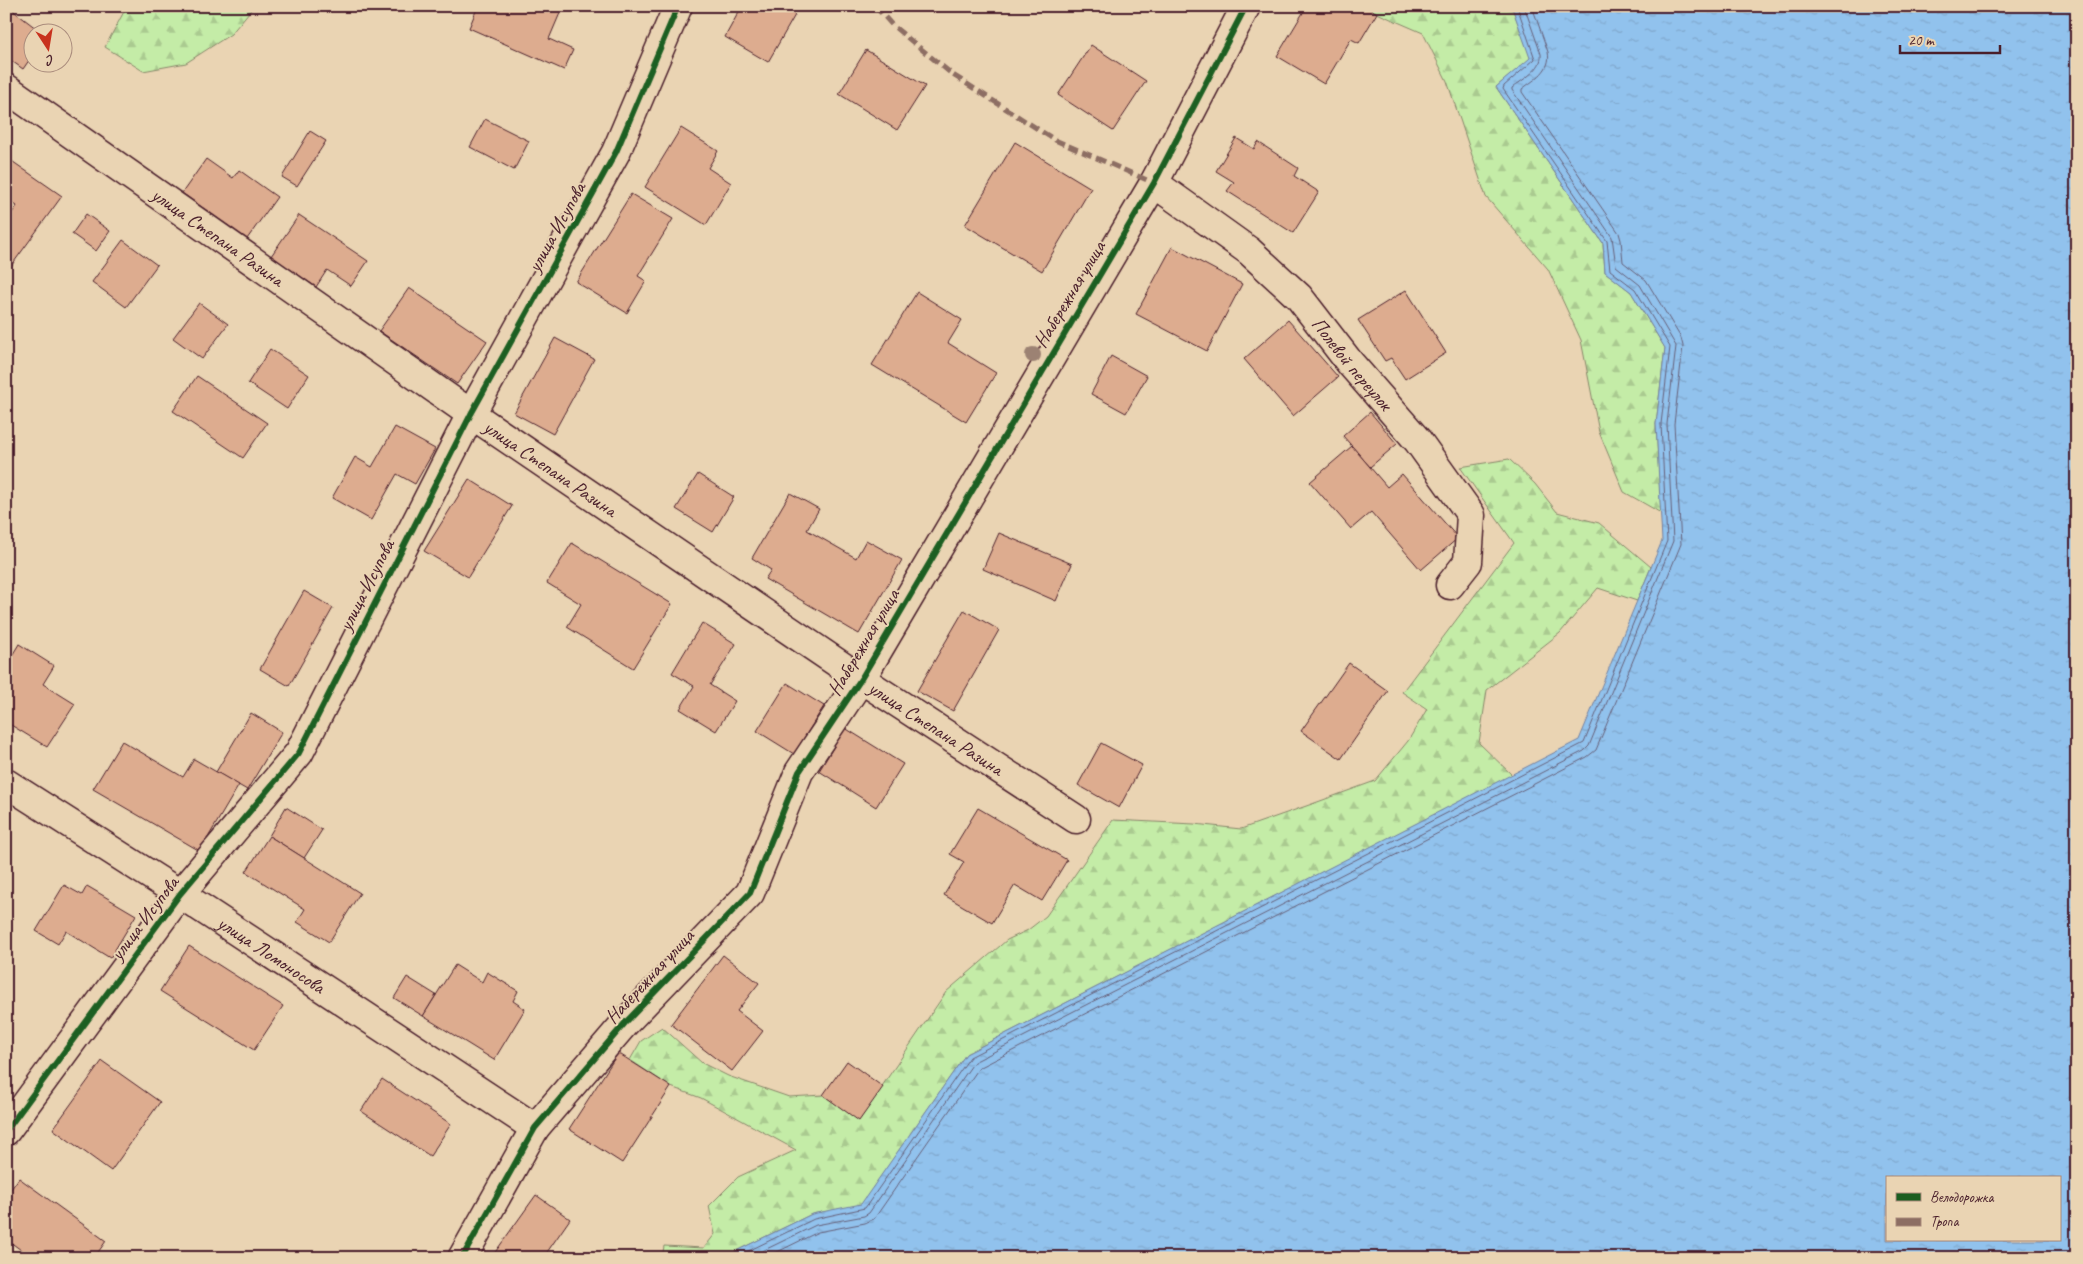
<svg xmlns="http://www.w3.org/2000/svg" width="2083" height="1264" font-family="Caveat,sans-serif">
<defs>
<pattern id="forest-firs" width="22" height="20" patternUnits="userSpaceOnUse" patternTransform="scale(1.25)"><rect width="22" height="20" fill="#c4eca7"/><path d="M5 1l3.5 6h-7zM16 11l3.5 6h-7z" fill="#aaca90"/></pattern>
<pattern id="water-ripples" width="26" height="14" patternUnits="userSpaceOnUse" patternTransform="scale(1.25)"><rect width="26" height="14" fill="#91c2ed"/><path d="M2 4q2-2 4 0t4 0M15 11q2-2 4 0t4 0" fill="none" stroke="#7fa6cb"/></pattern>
</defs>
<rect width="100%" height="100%" fill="#ead4b3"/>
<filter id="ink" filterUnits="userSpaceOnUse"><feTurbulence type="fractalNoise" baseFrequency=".02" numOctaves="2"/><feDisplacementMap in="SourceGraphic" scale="10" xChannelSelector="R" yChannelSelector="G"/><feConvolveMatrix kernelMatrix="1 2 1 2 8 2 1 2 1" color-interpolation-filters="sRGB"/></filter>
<g filter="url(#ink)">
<g fill="url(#forest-firs)" stroke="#878669">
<path d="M127 6H254L231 34 186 63 143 71 105 47Z"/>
<path d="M1366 6H1498L1513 10 1531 58 1496 87 1603 243 1605 272 1631 292 1665 348 1656 424 1661 513 1624 492 1599 432 1581 340 1548 269 1486 197 1447 81 1423 33 1377 13Z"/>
<path d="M1509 459 1535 484 1557 512 1599 523 1651 567 1637 601 1598 588 1560 633 1487 690 1479 743 1512 775 966 1054 861 1205 812 1214 736 1251 735 1258H662L664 1246 704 1248 715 1234 709 1206 738 1177 796 1150 701 1098 671 1087 630 1060 641 1041 662 1027 702 1063 728 1076 789 1097 823 1095 859 1120 946 992 1007 940 1028 930 1046 916 1113 820 1194 824 1241 829 1312 804 1375 781 1408 741 1427 709 1402 692 1514 543 1460 467Z"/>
</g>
<path fill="url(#water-ripples)" stroke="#75819f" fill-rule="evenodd" d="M1498 6H2077V1258H735L736 1251 812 1214 861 1204 966 1054 1579 740 1662 541 1656 424 1665 348 1631 292 1605 272 1603 243 1496 87 1530 58 1513 10ZM1887 1178H2059V1240H1887Z"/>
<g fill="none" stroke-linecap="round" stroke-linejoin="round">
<g stroke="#666079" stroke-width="1">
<path d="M740 1258 742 1254 814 1219 865 1208 970 1057 1584 743 1667 541 1661 424 1670 347 1635 289 1610 270 1607 241 1503 89 1504 86 1535 59 1517 6"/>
<path d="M748 1258 816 1225 864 1216 869 1213 974 1062 1584 751 1589 746 1673 541 1667 424 1676 346 1640 285 1616 266 1612 237 1512 90V88C1523 79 1543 69 1541 54L1524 6"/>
<path d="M765 1258 818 1232 865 1223 874 1219 979 1068 1587 757 1596 750 1681 544 1674 424 1683 346 1681 338 1646 280 1623 262 1621 240 1619 233 1522 92V89C1535 79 1552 70 1548 52L1532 6"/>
</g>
</g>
<g fill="#ddac8f" stroke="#4a1f2b">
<path d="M7 6 41 32H32V56L23 69 6 57Z"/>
<path d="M478 6H563L549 39 573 50 564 70 469 28Z"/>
<path d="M742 6H781L795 15 768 62 725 37Z"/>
<path d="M1307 6H1366L1377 13 1359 43 1351 39 1324 84 1277 56Z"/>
<path d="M1091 45 1146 81 1113 131 1058 95Z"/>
<path d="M866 50 925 86 897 130 839 94Z"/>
<path d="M485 119 529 141 514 170 470 147Z"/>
<path d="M681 128 718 151 708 168 731 183 706 225 645 187Z"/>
<path d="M310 131 326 141 297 186 282 177Z"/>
<path d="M1236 138 1254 149 1258 142 1298 168 1294 176 1319 192 1293 233 1227 191 1234 182 1216 171Z"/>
<path d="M1015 142 1091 188 1042 271 965 225Z"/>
<path d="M6 157 62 196 6 273V221L17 206 6 198Z"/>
<path d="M206 159 233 178 239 170 277 197 247 239 182 193Z"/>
<path d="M631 194 673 219 638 276 646 281 627 313 576 282Z"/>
<path d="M86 214 110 231 96 251 72 234Z"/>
<path d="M299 215 368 261 351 286 327 270 316 287 271 256Z"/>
<path d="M123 240 157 265 126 307 92 282Z"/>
<path d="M1172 247 1242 284 1207 351 1136 314Z"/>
<path d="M409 288 487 341 457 384 379 331Z"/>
<path d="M1406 290 1446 353 1405 379 1391 358 1385 361 1358 320Z"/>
<path d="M917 292 962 320 948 343 996 373 966 422 872 365Z"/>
<path d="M199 303 228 324 202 359 173 338Z"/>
<path d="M1288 320 1338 377 1293 416 1244 359Z"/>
<path d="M555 338 594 359 553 434 514 413Z"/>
<path d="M270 349 309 375 287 409 248 383Z"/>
<path d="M1111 356 1147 376 1126 413 1091 394Z"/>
<path d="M197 376 267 423 243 458 173 411Z"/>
<path d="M1370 412 1397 444 1370 467 1343 436Z"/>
<path d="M395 427 435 449 415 484 397 474 371 520 332 498 355 457 372 467Z"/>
<path d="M1352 446 1387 487 1402 474 1458 538 1421 570 1371 512 1351 529 1310 482Z"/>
<path d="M698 474 734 497 713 532 676 509Z"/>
<path d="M469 479 512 506 468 577 424 551Z"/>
<path d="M790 493 819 509 807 530 856 558 866 540 902 560 859 634 765 579 771 570 752 558Z"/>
<path d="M999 533 1072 564 1056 601 983 569Z"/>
<path d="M572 543 672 604 633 668 567 627 581 604 547 583Z"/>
<path d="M304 591 333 608 289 686 260 669Z"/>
<path d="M964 610 999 630 953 711 917 691Z"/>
<path d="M702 623 736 644 710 685 735 701 716 731 680 709 694 686 672 673Z"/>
<path d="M19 644 54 666 43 684 75 704 47 747 6 722V661L8 662Z"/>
<path d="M1349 663 1388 691 1341 759 1301 731Z"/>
<path d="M787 683 824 706 794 754 757 731Z"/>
<path d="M251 713 282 732 247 790 216 772Z"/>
<path d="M845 728 903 764 876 807 819 771Z"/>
<path d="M122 741 183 777 194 759 239 785 200 851 93 789Z"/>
<path d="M1101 743 1142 765 1119 808 1078 785Z"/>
<path d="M286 807 322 830 304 858 269 836Z"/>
<path d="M978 808 1067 860 1042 901 1015 885 992 923 944 895 964 862 950 854Z"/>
<path d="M269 836 360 893 329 942 297 922 305 909 246 872Z"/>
<path d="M64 885 82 895 87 886 136 915 110 958 66 931 58 944 36 931Z"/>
<path d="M189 946 283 1006 254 1050 160 991Z"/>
<path d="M723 955 759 983 737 1011 763 1031 732 1071 671 1024Z"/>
<path d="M455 965 482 982 487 972 518 991 513 1001 525 1009 494 1060 423 1016Z"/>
<path d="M407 977 436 995 423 1016 394 998Z"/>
<path d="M618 1053 671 1087 622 1163 569 1129Z"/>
<path d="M102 1061 160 1102 111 1171 53 1129Z"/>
<path d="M847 1061 883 1087 859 1121 823 1095Z"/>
<path d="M382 1079 451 1124 430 1156 361 1111Z"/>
<path d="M19 1178 106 1241 94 1258H32L6 1239V1196Z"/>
<path d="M536 1195 570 1219 543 1258H491Z"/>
</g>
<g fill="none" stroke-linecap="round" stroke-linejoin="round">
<defs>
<g id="street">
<path id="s1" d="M6 88 471 414 861 679 1076 819"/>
<path id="s2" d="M1154 183 1249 251 1299 297 1350 363 1418 441 1471 515 1468 562 1450 585"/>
<path id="s3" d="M6 783 180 894 535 1128"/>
<path d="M6 1131 180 894 299 753 471 414 616 152 678 6"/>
<path d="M462 1258 535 1128 625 1023 750 893 799 772 861 679 1154 183 1246 6"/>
</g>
</defs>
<use href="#street" stroke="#4a1f2b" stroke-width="31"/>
<use href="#street" stroke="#ead4b3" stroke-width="28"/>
<path stroke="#8d6e63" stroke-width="5" stroke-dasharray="10 5" stroke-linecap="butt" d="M875 6 892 25 953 75 1055 140 1154 183"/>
<defs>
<g id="cycleway">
<path d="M6 1131 180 894 299 753 471 414 616 152 678 6"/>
<path d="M462 1258 535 1128 625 1023 750 893 799 772 861 679 1154 183 1246 6"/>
</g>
</defs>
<use href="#cycleway" stroke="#ead4b3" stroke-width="9"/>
<use href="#cycleway" stroke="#1b5e20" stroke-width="6"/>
</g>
<circle fill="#9c8273" cx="1033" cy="355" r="8"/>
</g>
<g text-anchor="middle" stroke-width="4" stroke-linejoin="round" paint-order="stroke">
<g font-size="20" fill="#4a1f2b" stroke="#ead4b3">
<text transform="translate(556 227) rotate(-61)" y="7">улица Исупова</text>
<text dy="7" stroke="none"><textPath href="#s1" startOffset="259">улица Степана Разина</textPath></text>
<text transform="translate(1069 294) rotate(-59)" y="7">Набережная улица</text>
<text dy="7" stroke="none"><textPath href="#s2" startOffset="270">Полевой переулок</textPath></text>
<text dy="7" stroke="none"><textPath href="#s1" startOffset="664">улица Степана Разина</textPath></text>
<text transform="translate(366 585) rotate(-63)" y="7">улица Исупова</text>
<text transform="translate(863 642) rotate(-59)" y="7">Набережная улица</text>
<text dy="7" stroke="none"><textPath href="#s1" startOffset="1129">улица Степана Разина</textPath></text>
<text transform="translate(144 918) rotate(-53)" y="7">улица Исупова</text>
<text dy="7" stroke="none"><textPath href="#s3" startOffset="316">улица Ломоносова</textPath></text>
<text transform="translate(649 976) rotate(-47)" y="7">Набережная улица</text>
</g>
</g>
<rect width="2083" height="1264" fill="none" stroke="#ead4b3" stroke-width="25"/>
<rect x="12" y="12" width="2058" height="1239" fill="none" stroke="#4a1f2b" stroke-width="2" filter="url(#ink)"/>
<rect x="1886" y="1176" width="175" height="65" fill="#ead4b3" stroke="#aa8c7d"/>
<rect x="1896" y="1193" width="25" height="8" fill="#1b5e20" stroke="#aa8c7d"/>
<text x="1930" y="1202" font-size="15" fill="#4a1f2b">Велодорожка</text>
<rect x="1896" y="1218" width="25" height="8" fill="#8d6e63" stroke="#aa8c7d"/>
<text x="1930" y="1226" font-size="15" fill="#4a1f2b">Тропа</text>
<g transform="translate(48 48) rotate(168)"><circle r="24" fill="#ead4b3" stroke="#aa8c7d"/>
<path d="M0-4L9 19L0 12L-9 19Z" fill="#c8321e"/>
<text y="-8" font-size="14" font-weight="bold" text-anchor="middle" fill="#4a1f2b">С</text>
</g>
<path d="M1900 45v8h100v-8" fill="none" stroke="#4a1f2b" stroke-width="2.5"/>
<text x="1908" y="45" font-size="15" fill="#4a1f2b" stroke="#ead4b3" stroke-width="4" paint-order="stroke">20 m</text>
</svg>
